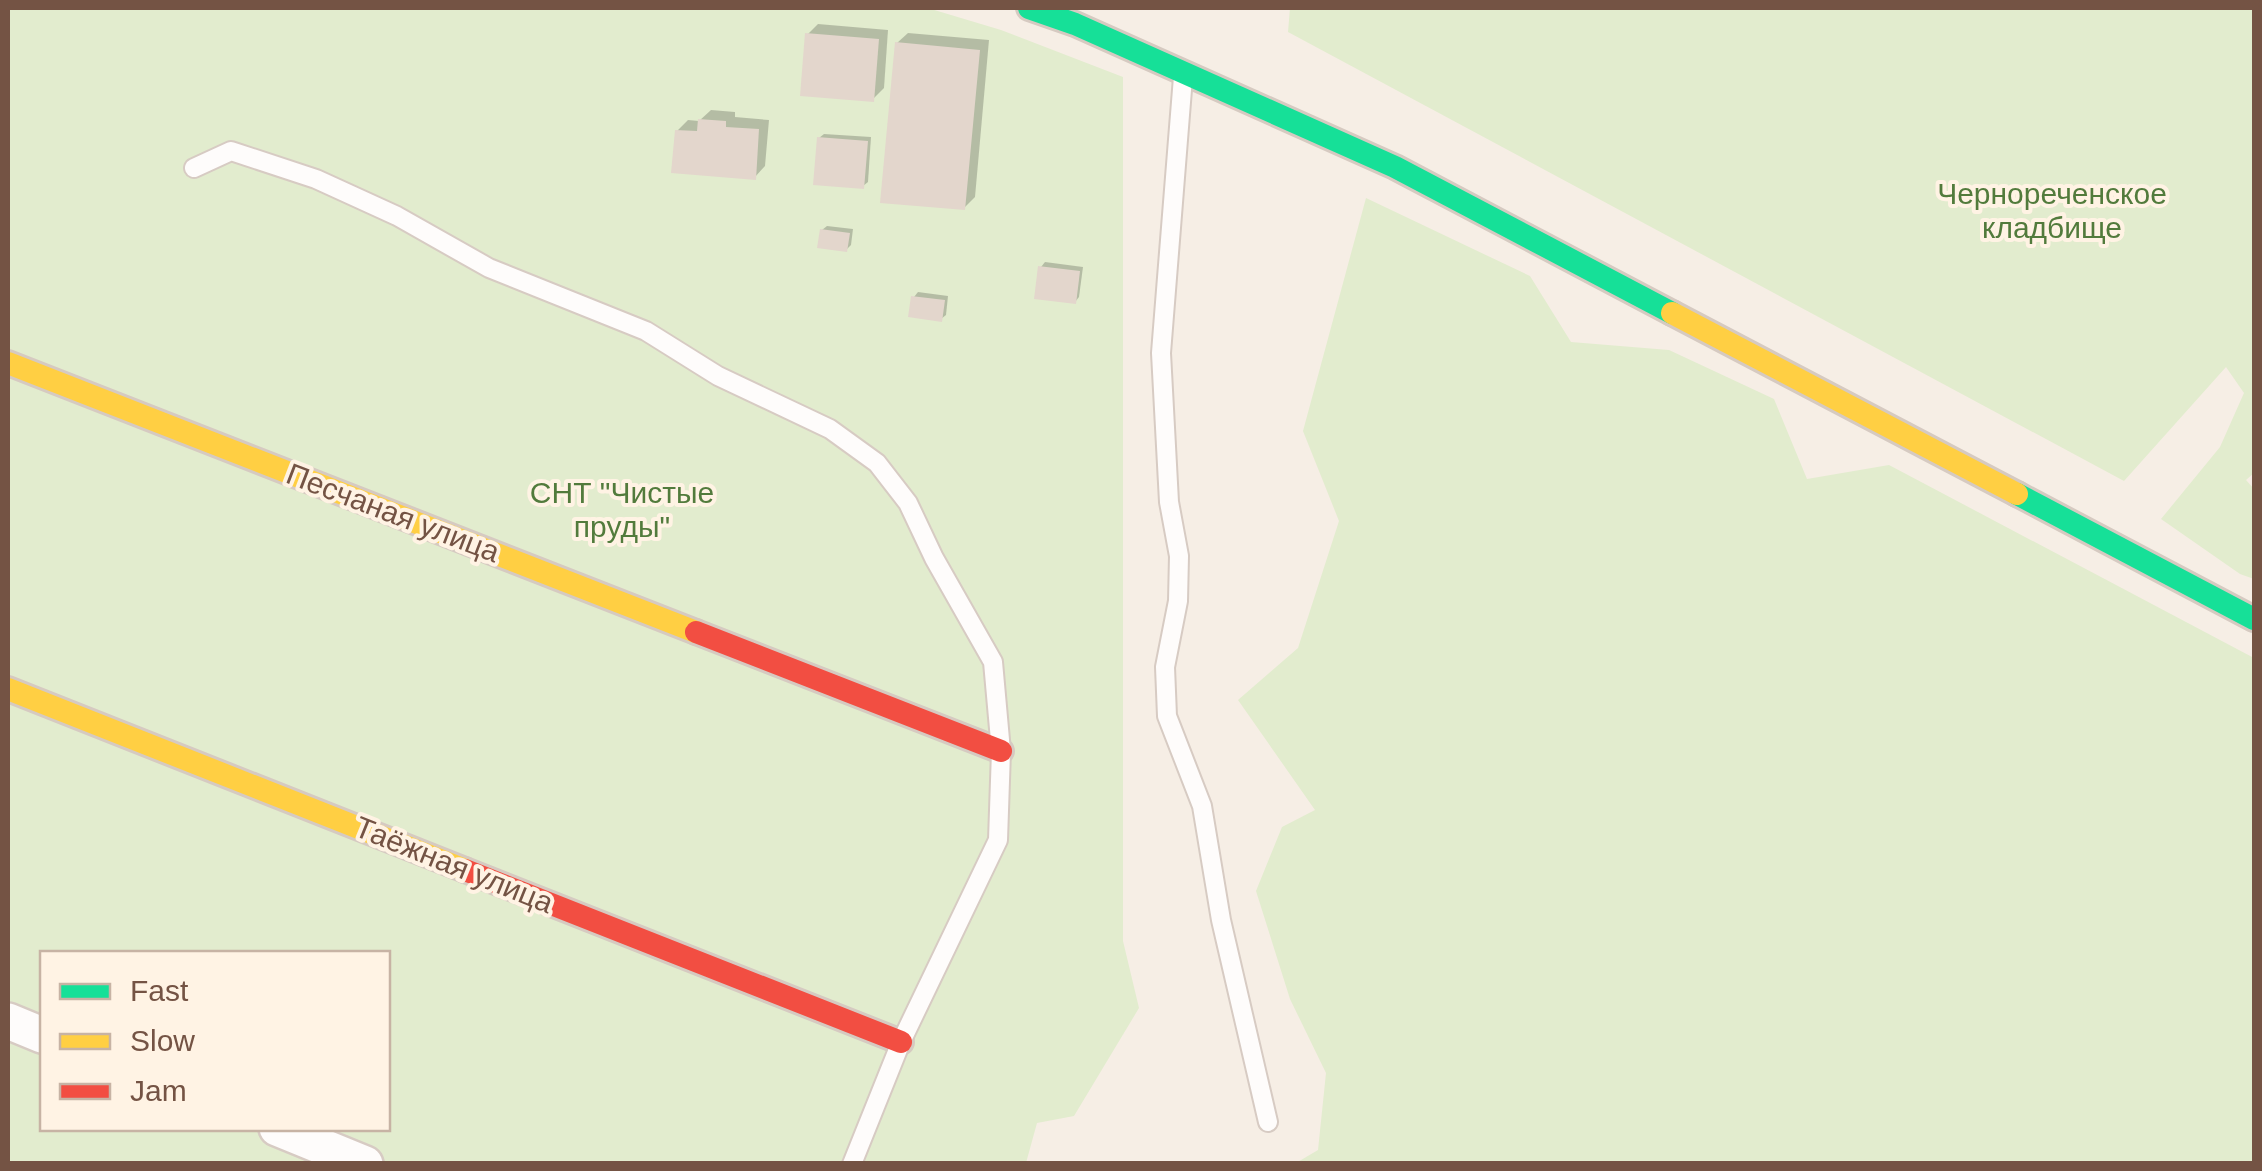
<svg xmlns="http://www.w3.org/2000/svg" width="2262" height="1171" font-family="Helvetica,sans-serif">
<rect width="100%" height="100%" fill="#f6eee5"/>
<g fill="#e2ecce" fill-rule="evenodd">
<path d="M8 8 931 9 1001 30 1123 77V941L1139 1008 1074 1116 1037 1123 1026 1163H8ZM42 954H388V1128H42Z"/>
<path d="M1290 8H2254V473L2246 480 2254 489V579L2240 574 2161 519 2220 447 2244 393 2226 367 2124 481 1288 32Z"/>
<path d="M1366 198 1530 276 1571 342 1669 350 1774 399 1807 479 1889 465 2254 658V1163H1296L1318 1150 1326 1073 1290 999 1256 891 1282 827 1315 810 1238 700 1298 648 1339 521 1303 431Z"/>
</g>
<g fill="#0003">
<path d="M818 24 888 30 884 88 873 99 808 34Z"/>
<path d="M908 33 989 40 975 197 964 208 897 43Z"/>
<path d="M711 110 735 112V117L769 120 765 166 755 177 677 131 688 120 699 121Z"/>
<path d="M824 134 871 137 868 182 863 186 819 138Z"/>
<path d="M827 226 853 229 851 245 846 250 822 230Z"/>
<path d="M1045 262 1083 267 1079 297 1075 302 1041 267Z"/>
<path d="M918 292 948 296 946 315 941 319 914 297Z"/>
</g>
<g fill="#e3d6cc">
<path d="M805 33 879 39 874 102 800 96Z"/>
<path d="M895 42 980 50 965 210 880 203Z"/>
<path d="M698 119 726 121V127L759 129 756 180 671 173 675 130 697 131Z"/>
<path d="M817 137 868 141 864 189 813 185Z"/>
<path d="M820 229 850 233 847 252 817 248Z"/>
<path d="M1038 266 1080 271 1076 304 1034 299Z"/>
<path d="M911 296 945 300 942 322 908 317Z"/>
</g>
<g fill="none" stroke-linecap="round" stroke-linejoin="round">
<defs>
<g id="lane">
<path d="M1183 77 1161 353 1169 502 1179 556 1178 601 1165 667 1167 716 1202 806 1221 920 1268 1122"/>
<path d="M194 168 231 151 316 179 397 216 489 268 646 331 718 376 830 429 877 463 908 503 934 558 993 662 1001 751 998 840 901 1042 852 1164"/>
</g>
<g id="street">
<path d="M8 1021 42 1035"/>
<path d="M277 1128 365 1164"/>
</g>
<g id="fast">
<path d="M1029 8 1075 24 1395 167 1672 313"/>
<path d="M2017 494 2254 619"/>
</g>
<g id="slow">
<path d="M1672 313 2017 494"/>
<path d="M8 363 696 632"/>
<path d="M8 689 465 870"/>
</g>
<g id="jam">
<path d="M696 632 1001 751"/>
<path d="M465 870 901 1042"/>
</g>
</defs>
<use href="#lane" stroke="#d7cbc3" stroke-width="22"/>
<use href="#street" stroke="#d7cbc3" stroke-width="40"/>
<use href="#fast" stroke="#d6cac1" stroke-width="28"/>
<use href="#slow" stroke="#d6cac1" stroke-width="28"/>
<use href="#jam" stroke="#d6cac1" stroke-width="28"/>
<use href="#lane" stroke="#fefcfb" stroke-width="18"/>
<use href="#street" stroke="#fefcfb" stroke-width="35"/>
<use href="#fast" stroke="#16e098" stroke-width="22"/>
<use href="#slow" stroke="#ffcf43" stroke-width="22"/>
<use href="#jam" stroke="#f24e42" stroke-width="22"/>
</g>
<g text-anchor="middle" stroke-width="8" stroke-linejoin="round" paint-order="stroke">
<g font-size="30" fill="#527b3c" stroke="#fff3e4">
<text x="2052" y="204">Чернореченское<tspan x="2052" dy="34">кладбище</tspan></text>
<text x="622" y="503">СНТ "Чистые<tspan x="622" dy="34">пруды"</tspan></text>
</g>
<g font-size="30" fill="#745344" stroke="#fff3e4">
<text transform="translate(393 513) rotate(21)" y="10">Песчаная улица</text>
<text transform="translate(454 865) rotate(22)" y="10">Таёжная улица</text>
</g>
</g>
<rect width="2262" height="1171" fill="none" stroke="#745344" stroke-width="20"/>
<rect x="40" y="951" width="350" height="180" fill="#fff3e4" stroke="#c7b3a4" stroke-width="2.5"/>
<rect x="60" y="984" width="50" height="15" fill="#16e098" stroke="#c7b3a4" stroke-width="2.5"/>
<text x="130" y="1001" font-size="30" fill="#745344">Fast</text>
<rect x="60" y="1034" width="50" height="15" fill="#ffcf43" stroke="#c7b3a4" stroke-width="2.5"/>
<text x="130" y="1051" font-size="30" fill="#745344">Slow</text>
<rect x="60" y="1084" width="50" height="15" fill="#f24e42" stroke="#c7b3a4" stroke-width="2.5"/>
<text x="130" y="1101" font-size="30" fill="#745344">Jam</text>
</svg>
